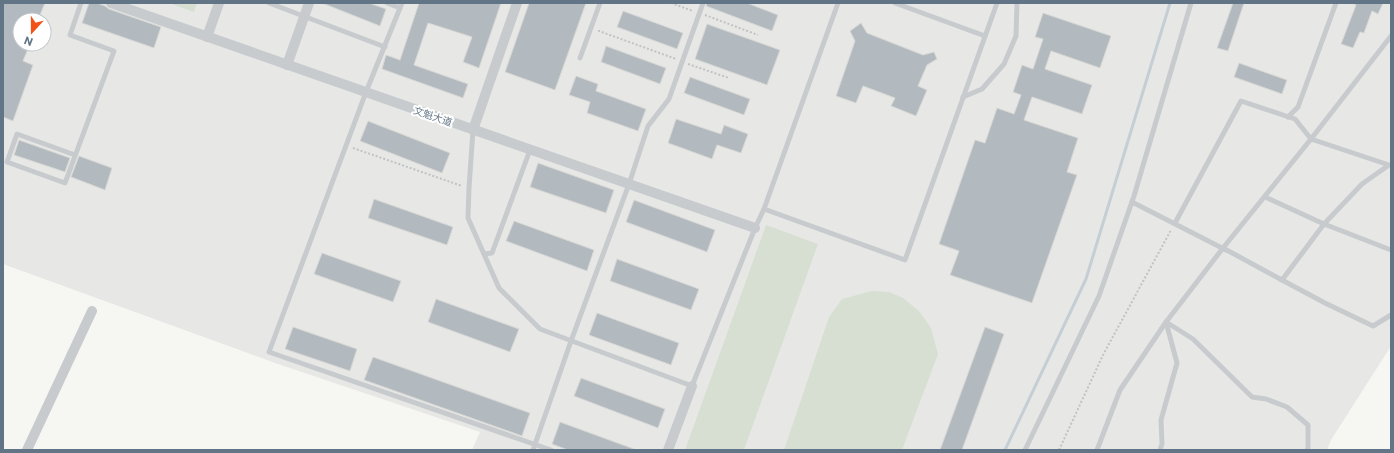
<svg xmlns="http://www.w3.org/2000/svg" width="1394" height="453" font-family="Commissioner,'Noto Sans SC',sans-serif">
<rect width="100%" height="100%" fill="#f6f6f2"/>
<path fill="#e7e8e6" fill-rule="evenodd" d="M3 3H1391V346L1331 440 1327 450H472L480 432 278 364 3 264ZM20 20H44V44H20Z"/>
<g fill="#d7dfd3">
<path d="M169 3H197L194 12Z"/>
<path d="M766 225 818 244 744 450H685Z"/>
<path d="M872 291 889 292 903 298 919 311 931 328 938 354 902 450H784L829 317 842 299Z"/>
</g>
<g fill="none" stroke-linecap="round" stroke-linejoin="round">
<path stroke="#c5ced4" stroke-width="3" d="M1005 450 1086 279 1170 3"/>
</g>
<g fill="#b3babf" stroke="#d8d8d5">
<path d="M3 3H45L38 20H20V44H30L23 61 33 65 13 121 3 117Z"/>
<path d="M89 3H97L105 6 109 9 161 27 154 48 82 23Z"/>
<path d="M322 3H369L386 9 380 26Z"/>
<path d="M419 3H501L479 68 463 62 472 37 428 23 414 65 468 84 463 98 382 69 386 55 400 60Z"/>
<path d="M529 3H586L555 90 505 72Z"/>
<path d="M707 3H747L778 15 772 31 706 6Z"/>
<path d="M1233 3H1244L1228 51 1217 48Z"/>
<path d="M1352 3H1383L1378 14 1372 11 1364 33 1360 32 1353 48 1341 44 1356 5Z"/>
<path d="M623 11 683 33 677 49 617 27Z"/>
<path d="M1043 13 1111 36 1100 68 1051 51 1045 69 1092 85 1082 114 1032 97 1024 120 1078 138 1067 172 1077 175 1032 303 950 275 959 251 939 244 975 140 985 143 997 108 1014 114 1021 95 1013 92 1022 65 1033 69 1043 39 1035 37Z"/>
<path d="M861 23 867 33 923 55 934 52 937 59 927 65 918 86 927 90 916 116 891 106 895 98 863 86 856 103 836 96 855 41 850 31Z"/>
<path d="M707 24 780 50 767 85 695 59Z"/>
<path d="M606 46 666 68 660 84 601 62Z"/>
<path d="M1239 63 1287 80 1282 94 1234 77Z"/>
<path d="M576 76 598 84 596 91 646 109 638 131 587 113 590 102 569 95Z"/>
<path d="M690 77 750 99 744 115 684 93Z"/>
<path d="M676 119 721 134 724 125 748 134 741 153 717 145 712 159 668 143Z"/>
<path d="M368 121 450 153 442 173 360 141Z"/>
<path d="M19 140 70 158 65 172 14 155Z"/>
<path d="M79 156 112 168 105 190 71 177Z"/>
<path d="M538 163 614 190 606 213 530 187Z"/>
<path d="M374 199 453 227 447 245 368 218Z"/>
<path d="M634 200 715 230 707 252 626 222Z"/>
<path d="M514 221 594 250 587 271 506 241Z"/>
<path d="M322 253 401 281 393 302 314 274Z"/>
<path d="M617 259 699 289 691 310 610 281Z"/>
<path d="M436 299 519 329 510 352 428 322Z"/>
<path d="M597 313 679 343 671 365 589 335Z"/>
<path d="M293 327 357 349 350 371 285 349Z"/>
<path d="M985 327 1004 334 962 450H940Z"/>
<path d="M373 357 530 413 522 436 364 380Z"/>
<path d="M581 378 665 409 658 428 574 396Z"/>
<path d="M560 422 634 449V450H568L552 444Z"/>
</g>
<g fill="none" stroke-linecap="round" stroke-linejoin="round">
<g stroke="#c0c2c4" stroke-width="2" stroke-dasharray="2 2" stroke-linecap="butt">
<path d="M671 3 693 11"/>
<path d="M705 15 758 35"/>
<path d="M599 30V31L676 59"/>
<path d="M688 64 729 78"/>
<path d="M353 148 462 186"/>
<path d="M1059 450 1103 355 1171 230"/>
</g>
<g stroke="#c8cbce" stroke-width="5">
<path d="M269 3 385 47"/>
<path d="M387 3 400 8"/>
<path d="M402 3 366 92 269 352 551 450"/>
<path d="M838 3 764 209 905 260 997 3"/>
<path d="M895 3 985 36"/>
<path d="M580 58 600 3"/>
<path d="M963 97 982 89 1004 64 1016 36 1017 3"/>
<path d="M1288 117 1298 107 1336 3"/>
<path d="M473 130 469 188 468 218 499 288 540 329 692 386 755 228 764 209"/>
<path d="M1311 139 1389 165 1362 184 1324 224 1282 280 1223 248Z"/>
<path d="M75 155 17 134 7 162 65 183 114 51 70 35 81 3"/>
<path d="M1265 197 1324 224 1391 250"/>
<path d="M1132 202 1226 250"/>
<path d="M1175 223 1241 101 1295 119 1311 139 1391 36"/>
<path d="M484 254 492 253 530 150"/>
<path d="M1280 279 1325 303 1373 326 1391 315"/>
<path d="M1166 322 1193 339 1252 397 1266 399 1287 407 1308 425V448L1307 450"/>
<path d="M533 450 571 341 629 184 648 126 669 99 703 3"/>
<path d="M1025 450 1099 296 1134 196 1191 3"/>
<path d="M1097 450 1120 390 1166 322 1223 248"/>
<path d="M1160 450 1162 444 1161 420 1177 363 1166 322"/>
</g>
<g stroke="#c8cbce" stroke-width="10">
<path d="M111 3 755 228"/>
<path d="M207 37 219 3"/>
<path d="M287 65 309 3"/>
<path d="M473 130 517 3"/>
<path d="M27 450 92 311"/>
<path d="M668 450 692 386"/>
</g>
</g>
<g text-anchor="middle" stroke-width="4" stroke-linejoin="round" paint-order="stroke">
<g font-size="10" fill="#627586" stroke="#fff">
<text transform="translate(433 116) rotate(19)" y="4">文魁大道</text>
</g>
</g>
<rect width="1394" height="453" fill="none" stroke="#627586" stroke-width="8"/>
<g transform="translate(32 32) rotate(201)"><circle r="19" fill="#ffffff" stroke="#c0c8cf"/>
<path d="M0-3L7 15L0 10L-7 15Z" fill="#f25216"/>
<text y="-6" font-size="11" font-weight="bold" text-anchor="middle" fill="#627586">N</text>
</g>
</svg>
